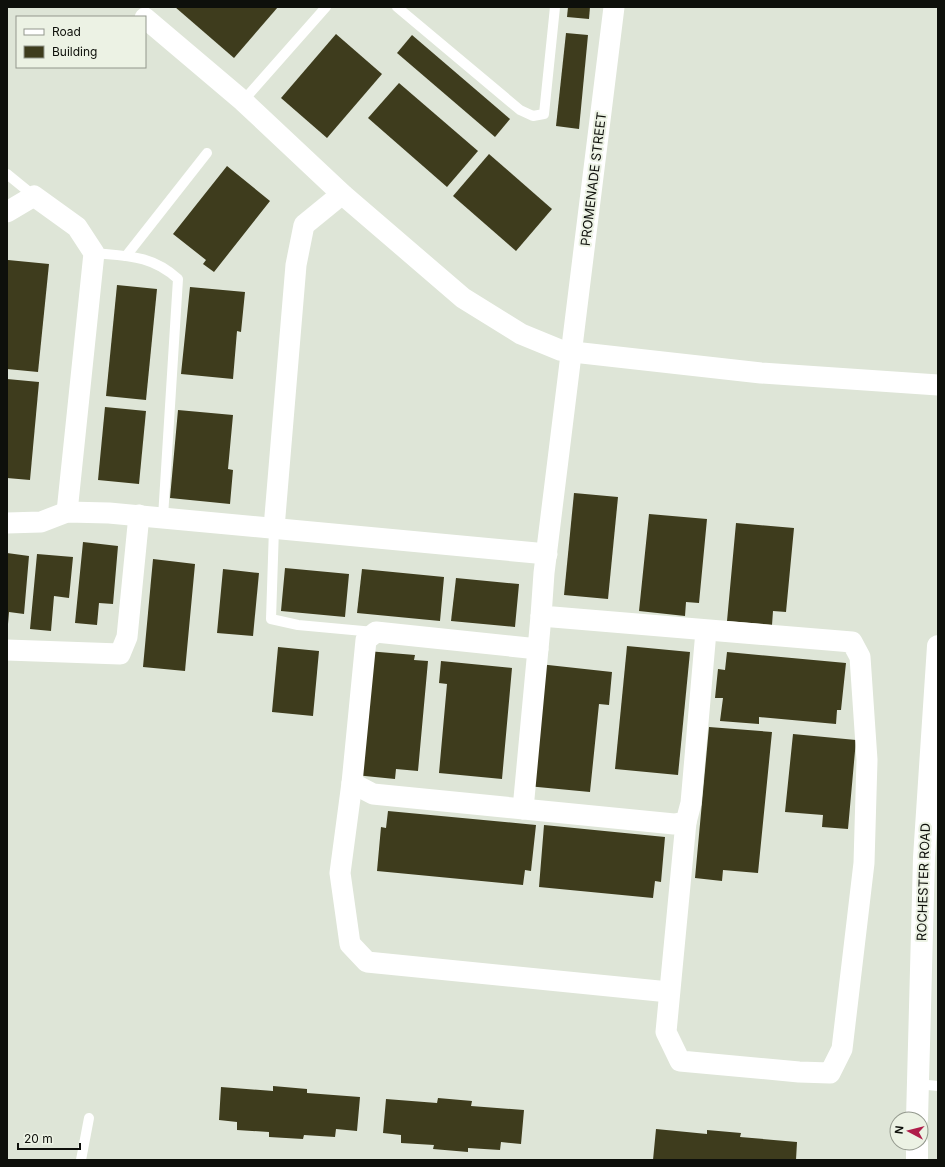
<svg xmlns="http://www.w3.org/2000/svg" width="945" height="1167" font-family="Inter,sans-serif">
<rect width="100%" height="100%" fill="#dee5d7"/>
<g fill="#3e3c1d">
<path d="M175 7H278L234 58Z"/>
<path d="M568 7H590L589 19 567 17Z"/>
<path d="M566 33 588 35 579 129 556 126Z"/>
<path d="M336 34 382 74 327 138 281 98Z"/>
<path d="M412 35 510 119 495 137 397 53Z"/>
<path d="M399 83 478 151 447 187 368 118Z"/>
<path d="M489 154 552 209 516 251 453 196Z"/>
<path d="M227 166 270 201 214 272 203 264 206 260 173 234Z"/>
<path d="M8 260 49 264 38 372 7 369Z"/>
<path d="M117 285 157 289 146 400 106 396Z"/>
<path d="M190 287 245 292 241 332 237 331 233 379 181 374Z"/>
<path d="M7 379 39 382 30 480 7 478Z"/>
<path d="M105 407 146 411 139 484 98 480Z"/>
<path d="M178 410 233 415 228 469 233 470 230 504 170 498Z"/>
<path d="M574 493 618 497 608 599 564 595Z"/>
<path d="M649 514 707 519 699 603 686 602 685 616 639 611Z"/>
<path d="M736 523 794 528 786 612 773 611 772 625 727 621Z"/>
<path d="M83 542 118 546 113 604 99 603 97 625 75 623Z"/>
<path d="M7 553 29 556 24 614 9 612 8 624Z"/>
<path d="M37 554 73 557 69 598 54 596 51 631 30 629Z"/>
<path d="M153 559 195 564 185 671 143 667Z"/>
<path d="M285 568 349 574 345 617 281 611Z"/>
<path d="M223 569 259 573 253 636 217 633Z"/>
<path d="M362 569 444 577 440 621 357 613Z"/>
<path d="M456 578 519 584 515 627 451 621Z"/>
<path d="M627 646 690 652 678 775 615 769Z"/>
<path d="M278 647 319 651 313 716 272 712Z"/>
<path d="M367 651 415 655 414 660 428 661 418 771 396 769 395 779 355 775Z"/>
<path d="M727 652 846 663 841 710H837L836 724 759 717V724L720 721 723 698H715L718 669 725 670Z"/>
<path d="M441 661 512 668 502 779 439 773 447 684 439 683Z"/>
<path d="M539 664 612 672 609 705 599 704 590 792 527 786Z"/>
<path d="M709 727 772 732 758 873 723 870 722 881 695 878Z"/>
<path d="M793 734 856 740 848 829 822 827 823 815 785 812Z"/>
<path d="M388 811 536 825 531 871 525 870 523 885 377 871 381 827 386 828Z"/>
<path d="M544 825 665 837 661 882 655 881 653 898 539 887Z"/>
<path d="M273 1086 307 1089V1093L360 1097 357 1131 336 1129 335 1137 304 1135 303 1139 269 1137V1132L237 1130V1122L219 1120 221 1087 273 1091Z"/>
<path d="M438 1098 472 1101 471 1106 524 1110 521 1144 501 1142 500 1150 468 1148V1152L433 1149 434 1145 401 1143V1135L383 1133 386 1099 437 1103Z"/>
<path d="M656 1129 707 1134V1130L741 1133 740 1137 797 1142 796 1160H653Z"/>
</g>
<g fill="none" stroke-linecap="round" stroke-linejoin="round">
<g stroke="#fff" stroke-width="10">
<path d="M397 7 520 110 533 116 544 114 555 7"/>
<path d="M243 101 326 7"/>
<path d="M7 174 34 196"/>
<path d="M94 253C127 256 152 255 178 279L163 517"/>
<path d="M126 256 207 153"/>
<path d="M274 528 271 619 298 625 374 632"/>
<path d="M917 1084 938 1086"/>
<path d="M81 1160 89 1118"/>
</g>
<g stroke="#fff" stroke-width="21">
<path d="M614 7 544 573 541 616 852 642 860 657 867 760 864 863 842 1049 830 1073 799 1072 680 1061 666 1032 686 822"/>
<path d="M145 18 243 101 342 194 463 298 521 334 560 350 573 352 761 373 938 385"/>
<path d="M7 212 34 196 77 227 94 253 67 512"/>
<path d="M7 523 41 522 67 512 109 513 547 554"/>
<path d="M274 528 296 265 304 225 342 194"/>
<path d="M541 616 538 649 376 632 366 640 352 783 373 794 674 824 686 822 691 803 706 631"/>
<path d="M7 650 120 654 127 637 139 515"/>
<path d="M352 783 340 873 350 944 367 962 669 992"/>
<path d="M523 809 538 649"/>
</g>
<g stroke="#fff" stroke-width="22">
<path d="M917 1119 924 858 938 646"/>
<path d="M917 1143V1160"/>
</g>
</g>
<g text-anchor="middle" stroke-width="4" stroke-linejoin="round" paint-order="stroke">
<g font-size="13" fill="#0e100b" stroke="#ecf2e4">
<text transform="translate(593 179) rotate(-83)" y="5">PROMENADE STREET</text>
<text transform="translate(923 882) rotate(-88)" y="5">ROCHESTER ROAD</text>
</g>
</g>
<rect width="945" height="1167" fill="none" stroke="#0e100b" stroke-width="16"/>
<rect x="16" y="16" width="130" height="52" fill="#ecf2e4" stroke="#93988d"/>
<rect x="24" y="29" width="20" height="6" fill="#ffffff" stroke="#93988d"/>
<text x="52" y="36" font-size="12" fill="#0e100b">Road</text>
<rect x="24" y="46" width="20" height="12" fill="#3e3c1d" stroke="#93988d"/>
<text x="52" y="56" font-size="12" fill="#0e100b">Building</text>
<g transform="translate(909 1131) rotate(277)"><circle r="19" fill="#ecf2e4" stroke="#93988d"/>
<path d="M0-3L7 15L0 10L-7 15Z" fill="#af1c49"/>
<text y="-6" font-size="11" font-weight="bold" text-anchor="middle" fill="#0e100b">N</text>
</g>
<path d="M18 1143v6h62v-6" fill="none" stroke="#0e100b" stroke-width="2"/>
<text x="24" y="1143" font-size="12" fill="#0e100b" stroke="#ecf2e4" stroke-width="3" paint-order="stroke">20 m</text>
</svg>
